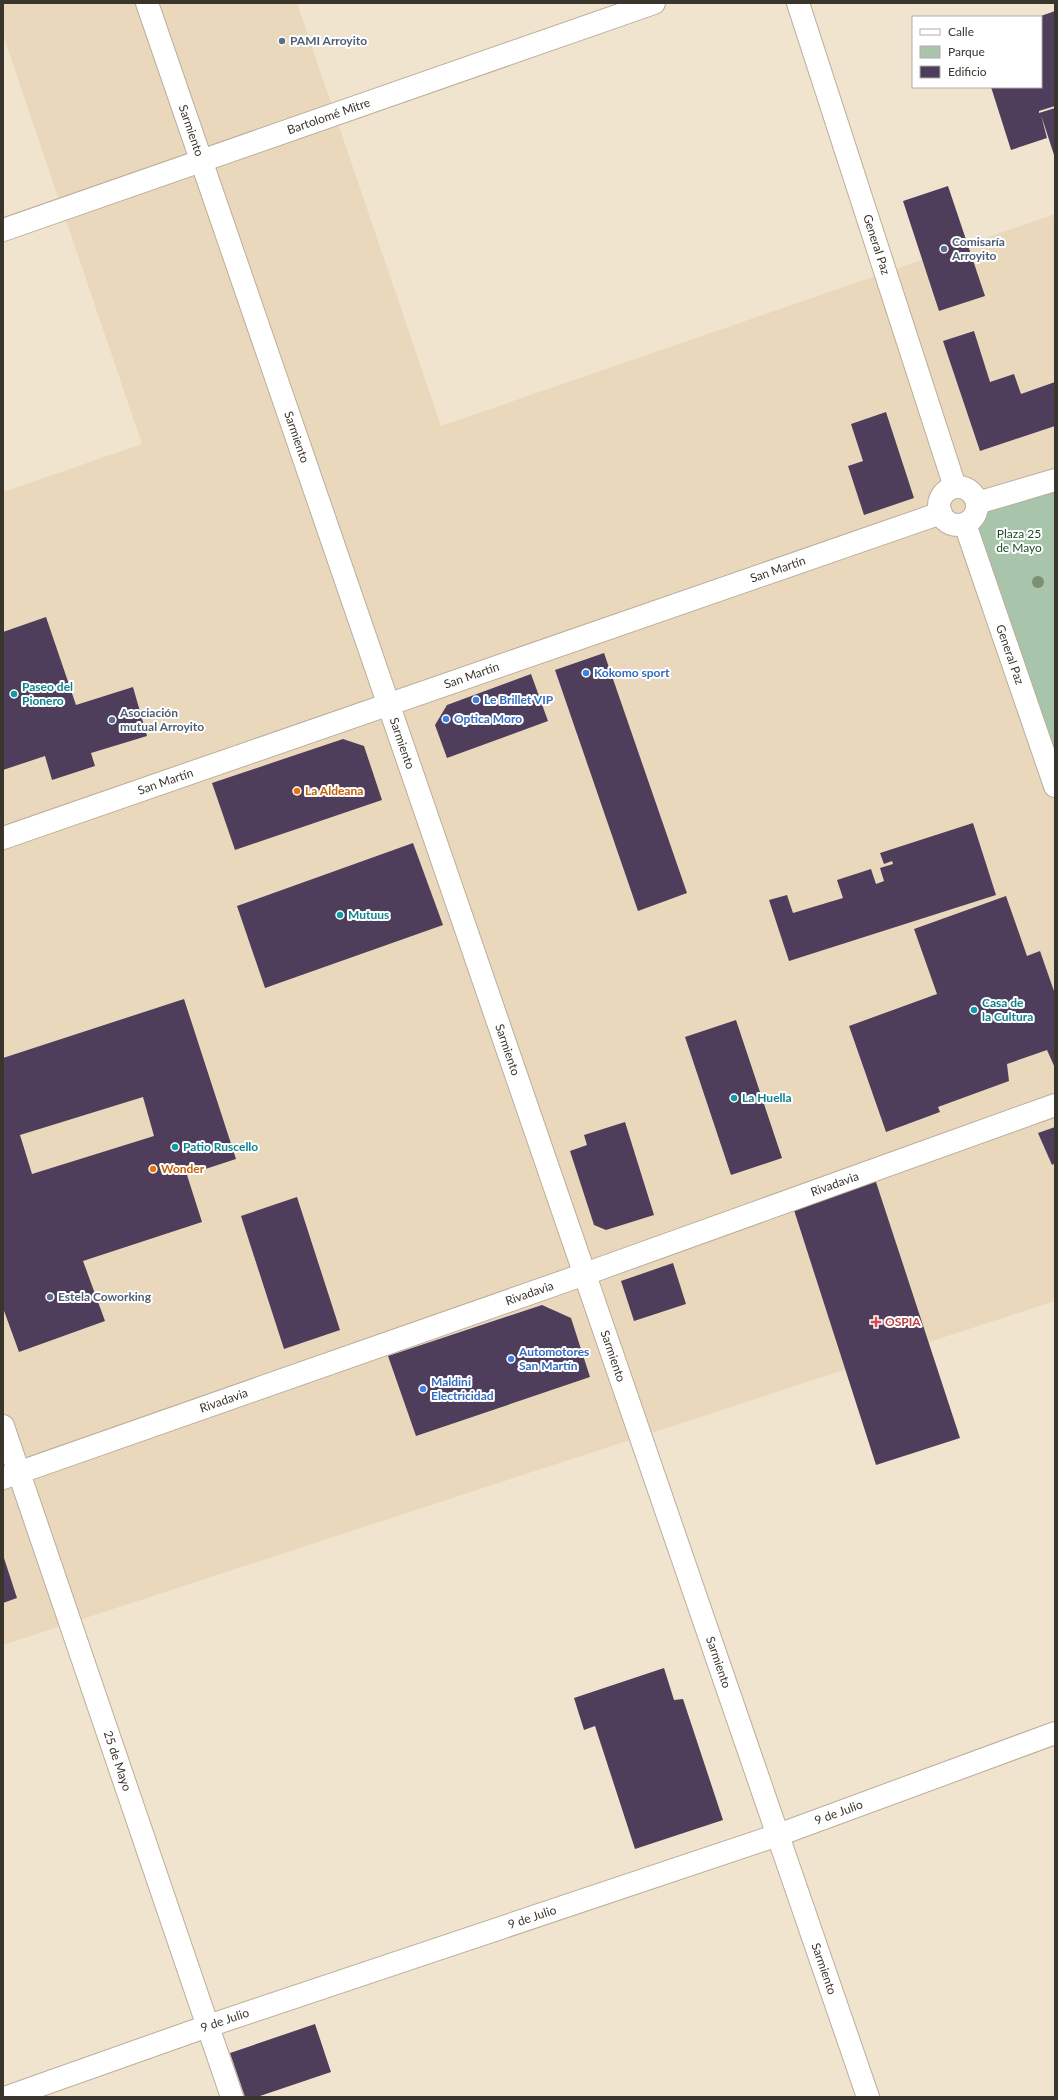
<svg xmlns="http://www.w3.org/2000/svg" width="1058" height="2100" font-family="Lato,sans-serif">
<rect width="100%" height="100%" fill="#f1e4ce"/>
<path fill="#e9d8bc" d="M3 3H297L441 426 1055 214V1301L3 1645V492L142 444 3 35Z"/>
<path fill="#a8c5ac" d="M1055 489V761L975 527 985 512Z"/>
<g fill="#4f3e5b" fill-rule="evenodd">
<path d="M1055 11V106L1039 111V113L1055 108V158L1041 115 1047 138 1011 150 991 87H1041V16Z"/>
<path d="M948 186 985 296 939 311 903 201Z"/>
<path d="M974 331 990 382 1014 374 1021 394 1055 382V426L980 451 943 341Z"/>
<path d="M886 412 914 498 864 515 848 466 863 461 851 424Z"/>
<path d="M46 617 76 705 133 687 147 736 91 753 95 766 52 780 45 756 3 770V632Z"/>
<path d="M604 653 687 893 638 911 555 670Z"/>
<path d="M531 674 548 721 447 758 435 725 447 705Z"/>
<path d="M343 739 364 746 382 800 235 850 212 783Z"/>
<path d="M973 823 996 895 789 961 769 900 787 895 793 913 843 898 837 880 871 869 876 884 884 881 880 868 893 864 892 861 884 864 880 853Z"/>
<path d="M413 843 443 925 265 988 237 906Z"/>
<path d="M1006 896 1027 956 1040 951 1055 994V1068L1047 1050 1007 1064 1009 1081 938 1107 940 1112 886 1132 849 1026 937 994 914 929Z"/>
<path d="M184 999 236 1159 187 1175 202 1222 83 1261 105 1321 19 1352 3 1308V1058ZM143 1097 154 1136 32 1174 20 1135Z"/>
<path d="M736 1020 782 1158 731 1175 685 1037Z"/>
<path d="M625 1122 654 1215 606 1230 594 1225 570 1151 587 1145 584 1135Z"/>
<path d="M1055 1127V1163L1052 1165 1038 1133Z"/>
<path d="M875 1179 960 1438 876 1465 793 1207Z"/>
<path d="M297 1197 340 1330 284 1349 241 1216Z"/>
<path d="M673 1263 686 1304 634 1321 621 1281Z"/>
<path d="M542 1305 571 1318 590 1377 416 1436 388 1356Z"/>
<path d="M3 1555 17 1598 3 1603Z"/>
<path d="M664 1668 674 1700 683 1699 723 1820 635 1849 595 1726 584 1730 574 1698Z"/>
<path d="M315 2024 331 2072 257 2097H245L230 2053Z"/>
</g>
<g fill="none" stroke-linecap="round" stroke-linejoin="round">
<defs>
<g id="minor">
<path id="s1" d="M147 3 868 2097"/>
<path id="s2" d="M798 3 955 487"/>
<path id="s3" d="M3 230 654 3"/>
<circle cx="958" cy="506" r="19"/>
<path d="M977 503 1055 480"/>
<path id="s4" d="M965 524 1055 786"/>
<path id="s5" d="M3 838 941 513"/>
<path id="s6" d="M3 1426 232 2097"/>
<path id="s7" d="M3 1478 585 1274 1055 1105"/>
<path id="s8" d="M7 2097 208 2026 778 1835 1055 1733"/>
</g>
</defs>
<use href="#minor" stroke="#bbae9a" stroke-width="24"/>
<use href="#minor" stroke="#fff" stroke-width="22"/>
</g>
<circle fill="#7b9173" cx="1038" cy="582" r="6"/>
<g fill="#5c6f8a" stroke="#fff" stroke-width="1.5">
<circle cx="282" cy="41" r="4"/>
<circle cx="944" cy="249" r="4"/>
<circle cx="112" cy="720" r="4"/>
<circle cx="50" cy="1297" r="4"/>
</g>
<g fill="#3f7fe0" stroke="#fff" stroke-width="1.5">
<circle cx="586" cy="673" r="4"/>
<circle cx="476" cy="700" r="4"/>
<circle cx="446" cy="719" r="4"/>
<circle cx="511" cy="1359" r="4"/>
<circle cx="423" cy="1389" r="4"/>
</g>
<g fill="#0f9aa8" stroke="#fff" stroke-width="1.5">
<circle cx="14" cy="694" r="4"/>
<circle cx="340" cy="915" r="4"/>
<circle cx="974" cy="1010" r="4"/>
<circle cx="734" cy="1098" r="4"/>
<circle cx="175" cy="1147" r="4"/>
</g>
<g fill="#e8710a" stroke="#fff" stroke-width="1.5">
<circle cx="297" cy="791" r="4"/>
<circle cx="153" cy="1169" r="4"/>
</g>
<path fill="#e0444e" stroke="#fff" stroke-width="1.5" d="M874 1316h4v4h4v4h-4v4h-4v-4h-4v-4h4z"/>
<g text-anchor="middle" stroke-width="4" stroke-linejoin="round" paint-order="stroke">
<g font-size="12" font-weight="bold" fill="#4e5e75" stroke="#fff" text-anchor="start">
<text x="290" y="45">PAMI Arroyito</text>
<text x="952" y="246">Comisaría<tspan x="952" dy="14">Arroyito</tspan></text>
<text x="120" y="717">Asociación<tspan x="120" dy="14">mutual Arroyito</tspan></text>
<text x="58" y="1301">Estela Coworking</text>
</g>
<g font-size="12" fill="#3a352c" stroke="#fff">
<text dy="4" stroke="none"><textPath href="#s3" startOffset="345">Bartolomé Mitre</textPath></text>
<text dy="4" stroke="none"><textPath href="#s1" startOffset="135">Sarmiento</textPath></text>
<text dy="4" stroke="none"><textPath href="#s2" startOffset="254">General Paz</textPath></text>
<text dy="4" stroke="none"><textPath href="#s1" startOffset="459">Sarmiento</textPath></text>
<text dy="4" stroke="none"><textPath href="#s5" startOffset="820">San Martín</textPath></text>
<text dy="4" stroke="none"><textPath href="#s4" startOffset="138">General Paz</textPath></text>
<text dy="4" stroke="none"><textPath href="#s5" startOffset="496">San Martín</textPath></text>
<text dy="4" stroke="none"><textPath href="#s1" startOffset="783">Sarmiento</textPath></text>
<text dy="4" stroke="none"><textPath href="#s5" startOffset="172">San Martín</textPath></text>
<text dy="4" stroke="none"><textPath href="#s1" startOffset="1107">Sarmiento</textPath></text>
<text dy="4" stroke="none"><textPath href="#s7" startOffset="882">Rivadavia</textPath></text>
<text dy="4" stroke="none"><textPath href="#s7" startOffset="558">Rivadavia</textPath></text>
<text dy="4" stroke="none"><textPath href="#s1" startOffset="1431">Sarmiento</textPath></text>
<text dy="4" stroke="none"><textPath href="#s7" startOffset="234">Rivadavia</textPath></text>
<text dy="4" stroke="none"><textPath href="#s1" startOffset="1755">Sarmiento</textPath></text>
<text dy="4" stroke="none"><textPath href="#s6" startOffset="354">25 de Mayo</textPath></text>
<text dy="4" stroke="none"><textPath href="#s8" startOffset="879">9 de Julio</textPath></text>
<text dy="4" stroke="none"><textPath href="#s8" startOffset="555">9 de Julio</textPath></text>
<text dy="4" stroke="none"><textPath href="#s1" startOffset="2079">Sarmiento</textPath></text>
<text dy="4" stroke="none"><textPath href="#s8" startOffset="231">9 de Julio</textPath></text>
</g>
<g font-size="12" fill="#1b4d28" stroke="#fff">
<text x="1019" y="538">Plaza 25<tspan x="1019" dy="14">de Mayo</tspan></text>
</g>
<g font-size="12" font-weight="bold" fill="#366cbe" stroke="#fff" text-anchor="start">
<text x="594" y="677">Kokomo sport</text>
<text x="484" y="704">Le Brillet VIP</text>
<text x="454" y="723">Optica Moro</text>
<text x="519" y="1356">Automotores<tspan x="519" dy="14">San Martín</tspan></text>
<text x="431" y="1386">Maldini<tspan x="431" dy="14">Electricidad</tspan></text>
</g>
<g font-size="12" font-weight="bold" fill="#0d838f" stroke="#fff" text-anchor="start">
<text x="22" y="691">Paseo del<tspan x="22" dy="14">Pionero</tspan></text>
<text x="348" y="919">Mutuus</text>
<text x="982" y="1007">Casa de<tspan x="982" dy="14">la Cultura</tspan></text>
<text x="742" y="1102">La Huella</text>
<text x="183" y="1151">Patio Ruscello</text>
</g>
<g font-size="12" font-weight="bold" fill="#c56008" stroke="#fff" text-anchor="start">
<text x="305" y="795">La Aldeana</text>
<text x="161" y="1173">Wonder</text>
</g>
<g font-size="12" font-weight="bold" fill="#be3a42" stroke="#fff" text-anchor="start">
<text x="885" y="1326">OSPIA</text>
</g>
</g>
<rect width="1058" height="2100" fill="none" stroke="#3a352c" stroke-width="8"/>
<rect x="912" y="16" width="130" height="72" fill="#ffffff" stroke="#b0aeab"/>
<rect x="920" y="29" width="20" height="6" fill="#ffffff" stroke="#b0aeab"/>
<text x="948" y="36" font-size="12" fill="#3a352c">Calle</text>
<rect x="920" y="46" width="20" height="12" fill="#a8c5ac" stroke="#b0aeab"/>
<text x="948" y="56" font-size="12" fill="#3a352c">Parque</text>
<rect x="920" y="66" width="20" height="12" fill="#4f3e5b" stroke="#b0aeab"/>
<text x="948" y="76" font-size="12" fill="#3a352c">Edificio</text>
</svg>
